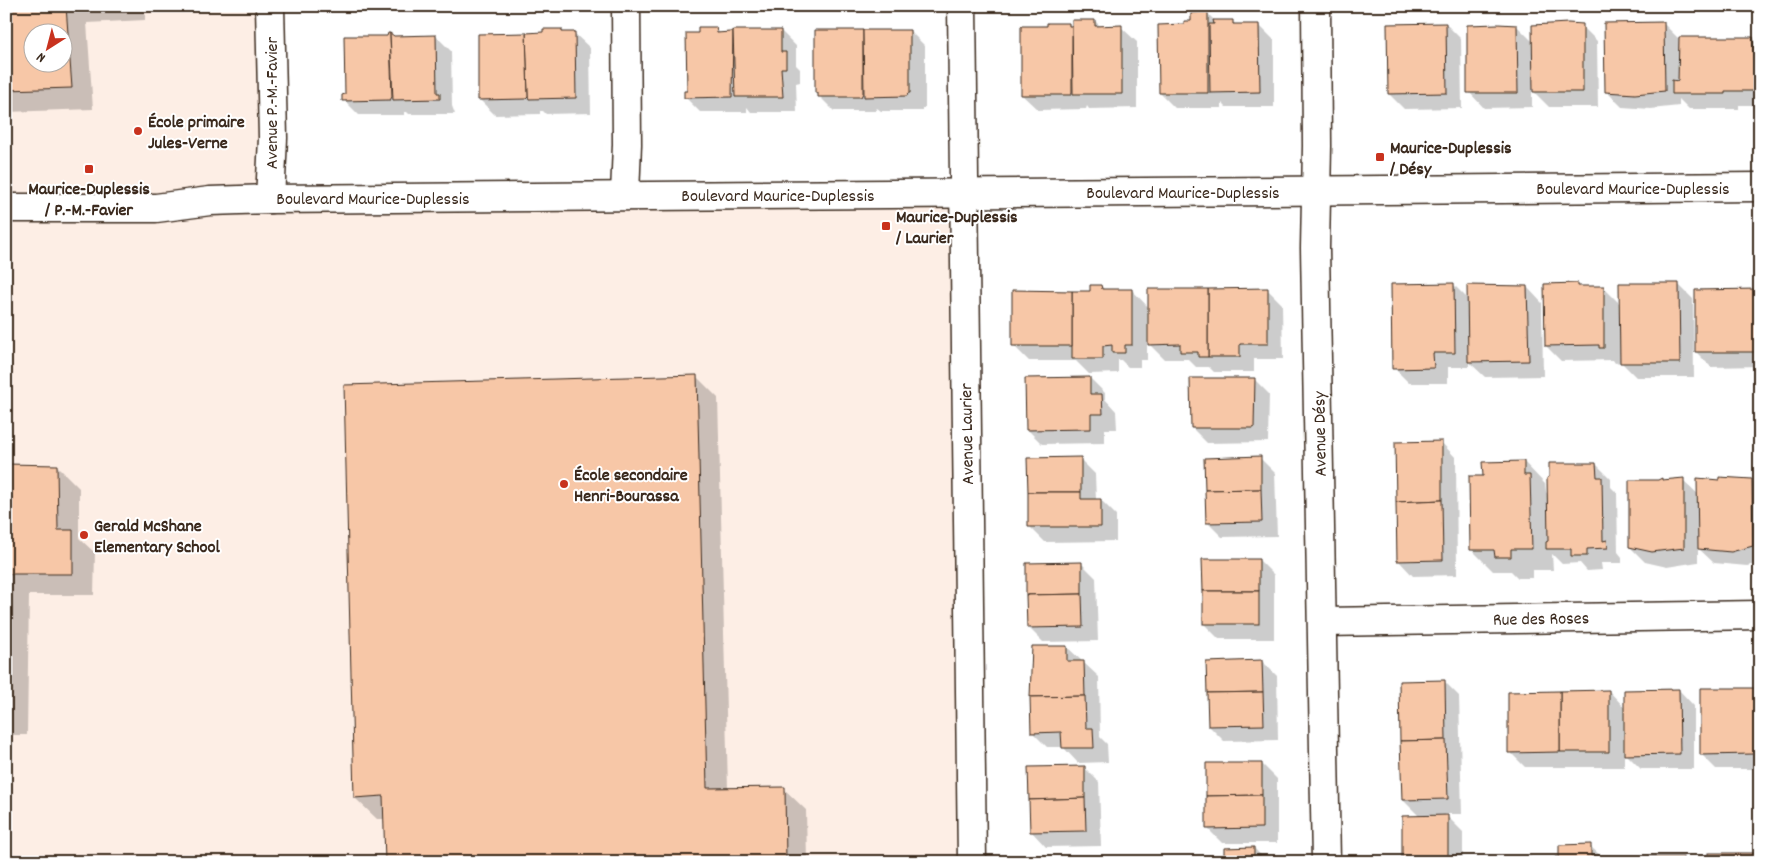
<svg xmlns="http://www.w3.org/2000/svg" width="1766" height="868" font-family="Dekko,sans-serif">
<rect width="100%" height="100%" fill="#fff"/>
<filter id="ink" filterUnits="userSpaceOnUse"><feTurbulence type="fractalNoise" baseFrequency=".02" numOctaves="2"/><feDisplacementMap in="SourceGraphic" scale="10" xChannelSelector="R" yChannelSelector="G"/><feConvolveMatrix kernelMatrix="1 2 1 2 8 2 1 2 1" color-interpolation-filters="sRGB"/></filter>
<g filter="url(#ink)">
<path fill="#fdeee5" fill-rule="evenodd" d="M6 6H268L270 199 963 194 972 862H6ZM32 32H62V62H32Z"/>
<g fill="#0003" fill-rule="evenodd">
<path d="M6 6H145V20L87 23 93 109 6 112ZM32 32H62V62H32Z"/>
<path d="M1208 14 1216 22 1232 21 1236 25H1259L1274 40V107H1226L1222 103V108H1175L1160 93 1185 26Z"/>
<path d="M1095 21 1101 27H1121L1137 42V108L1089 109 1087 106 1086 109 1038 110 1022 95V27L1069 24 1073 28Z"/>
<path d="M1663 23 1678 38H1753L1760 45V105H1739V109H1689L1679 99V106L1651 109 1622 107 1606 91Z"/>
<path d="M1446 24 1461 39 1462 108 1404 109 1389 94Z"/>
<path d="M1517 26 1534 43 1582 26 1597 41 1598 107H1549L1532 90V107L1484 108 1469 92Z"/>
<path d="M715 28 721 34 733 31H781L796 46V65L800 69V82L796 83 797 112H751L747 107V112H700L685 97 699 34Z"/>
<path d="M561 30 565 33H574L590 48 591 113 546 114 543 111H540V114L495 115 480 100Z"/>
<path d="M816 31H910L925 46V108H922V111H881L877 108 875 111H834L816 93Z"/>
<path d="M389 35 395 37 436 36 451 51 452 106 455 114H409L407 112H404V115H359L344 100Z"/>
<path d="M1453 284 1469 300 1527 287 1542 303 1543 376 1485 377 1469 362V367H1448V383H1409L1394 368Z"/>
<path d="M1577 284 1580 287H1603L1620 304 1678 284 1693 299 1694 377H1636L1621 362 1615 363 1613 360 1561 361 1546 346Z"/>
<path d="M1101 286 1105 290H1132L1149 308 1267 289 1282 304 1283 359H1254V372H1214L1209 367H1196L1188 359H1164L1147 342V360H1140V367H1128L1121 360H1118V373L1089 374 1076 361H1029L1014 346Z"/>
<path d="M1757 290 1760 293V366L1711 367 1696 352Z"/>
<path d="M696 376 718 398 728 789H784L806 810 807 862H386L385 819H377L355 798Z"/>
<path d="M1090 378 1105 393V399L1116 411 1117 429H1105V443L1042 444 1027 429Z"/>
<path d="M1254 379 1269 394 1268 442 1207 443 1192 428Z"/>
<path d="M1441 442 1456 458 1457 575 1413 576 1398 560Z"/>
<path d="M1260 458 1275 473 1277 536 1222 537 1207 522Z"/>
<path d="M1080 459 1095 474 1096 500H1101L1116 515V541L1045 542 1030 527Z"/>
<path d="M1524 462 1545 484 1546 492 1549 496 1596 464 1611 479V487L1617 493 1618 552 1622 557V563H1601L1602 570 1587 571 1580 563 1562 564 1552 554 1553 570H1532V578H1518L1511 571H1493L1471 549 1484 477Z"/>
<path d="M6 465 57 466 79 488V538L95 553 94 595H29L27 735H6Z"/>
<path d="M1662 479 1664 481 1683 480 1699 495 1698 480H1752L1760 488V563L1747 566 1714 563 1698 548V562L1667 567 1645 562 1630 547 1659 481Z"/>
<path d="M1259 560 1274 575V639H1219L1204 624Z"/>
<path d="M1081 563 1096 578 1098 641 1043 642 1028 627Z"/>
<path d="M1067 647 1099 677 1100 737 1107 744 1108 762 1078 763 1063 747H1047L1032 732 1031 663Z"/>
<path d="M1262 661 1277 676 1278 740 1224 741 1209 726Z"/>
<path d="M1444 681 1459 696 1462 814H1445L1463 832V862H1403L1420 817 1403 800Z"/>
<path d="M1755 689 1760 694V769H1716L1701 754Z"/>
<path d="M1679 690 1694 706V769H1641L1624 752V767H1525L1510 752 1609 691 1625 708Z"/>
<path d="M1262 764 1277 779V843H1222L1207 828Z"/>
<path d="M1084 767 1099 782 1101 846 1046 847 1031 831Z"/>
<path d="M1590 846 1602 857H1611L1615 862H1556Z"/>
<path d="M1254 848 1267 862H1225Z"/>
</g>
<g fill="#f7c7a7" stroke="#3b2a1e" fill-rule="evenodd">
<path d="M6 6H66L72 88 6 90ZM32 32H62V62H32Z"/>
<path d="M1208 12V93H1159L1158 25 1184 24V21H1191V13Z"/>
<path d="M1072 20H1095V26L1122 25V94H1073Z"/>
<path d="M1213 20H1233V24H1259L1260 92 1210 93 1209 24H1214Z"/>
<path d="M1664 22 1665 91 1635 94 1605 92 1604 23Z"/>
<path d="M1047 23H1069V26H1072V92L1071 95H1021V26H1047Z"/>
<path d="M1446 23 1447 93 1388 94 1387 24Z"/>
<path d="M1568 23 1583 24V92H1533L1532 25Z"/>
<path d="M1498 24 1517 25 1518 93H1467V25Z"/>
<path d="M698 27H716L717 33 730 32 733 30 732 97 684 98V91H687L686 33H698Z"/>
<path d="M543 29H562V32H575L576 98 529 99 528 97 526 33 543 32Z"/>
<path d="M733 30H781V52H786V68H781L783 97H735Z"/>
<path d="M815 30H863V93L861 97H818V93H815Z"/>
<path d="M863 30H910V93H908L907 96 864 97Z"/>
<path d="M388 33H390L392 97 390 100 342 101V95L345 94 344 36H387Z"/>
<path d="M390 33 394 36 436 35 437 93H440V99L393 100Z"/>
<path d="M526 33 528 97 526 99 478 100V34Z"/>
<path d="M1679 37H1753L1754 91H1725V94H1672V80L1678 81Z"/>
<path d="M1454 283 1455 353H1433L1434 368 1392 369 1391 284Z"/>
<path d="M1578 283V286H1604V348H1599V345L1545 346 1544 284Z"/>
<path d="M1619 283H1679L1680 363H1620Z"/>
<path d="M1090 285H1101L1102 289H1132V345H1125V353H1112V345L1103 346V359H1072V291H1090Z"/>
<path d="M1467 285 1527 286 1529 361 1468 362Z"/>
<path d="M1268 288V344H1240V357H1208V289Z"/>
<path d="M1148 289H1208V357H1198V352H1180V344L1148 345Z"/>
<path d="M1758 289V352H1695V290Z"/>
<path d="M1012 290 1072 291V346H1012Z"/>
<path d="M697 375 707 788 785 787 786 862H385L383 796 354 798 344 385Z"/>
<path d="M1090 377V394H1102L1103 414H1091V429L1026 430 1025 378Z"/>
<path d="M1190 378H1255L1254 428H1191Z"/>
<path d="M1442 441V500L1396 502 1395 442Z"/>
<path d="M1261 456V489L1205 490 1204 458Z"/>
<path d="M1081 457V492H1028L1027 458Z"/>
<path d="M1524 461V475H1530L1532 549H1511V557H1495L1494 550H1470L1469 476H1483L1482 462Z"/>
<path d="M1549 463H1596L1597 477H1602L1603 541 1607 540 1608 548 1587 549V556H1571V549H1546V542L1548 541 1547 478 1549 477Z"/>
<path d="M6 464 57 465 58 530H73V574H8L6 684Z"/>
<path d="M1719 477 1752 479 1753 546 1731 552 1698 549 1697 478 1719 480Z"/>
<path d="M1662 478V480L1684 478V548L1652 552 1629 547V480H1658Z"/>
<path d="M1261 489 1262 522 1206 523 1205 490Z"/>
<path d="M1028 492H1081V499H1101V527H1028Z"/>
<path d="M1442 500 1443 560 1397 561 1396 502Z"/>
<path d="M1202 559H1259V591H1203Z"/>
<path d="M1082 562V594L1026 595V563Z"/>
<rect x="1203" y="591" width="56" height="33"/>
<path d="M1082 594 1083 627 1027 628 1026 595Z"/>
<path d="M1032 646H1067V661H1084L1085 696 1030 697Z"/>
<path d="M1262 660 1263 692 1207 693 1206 662Z"/>
<path d="M1445 680 1446 740 1400 741 1399 681Z"/>
<path d="M1700 688H1755V754L1700 755Z"/>
<path d="M1679 689 1680 754 1624 755V690Z"/>
<path d="M1609 690V752H1560V691Z"/>
<path d="M1560 691V752L1508 753V692Z"/>
<path d="M1263 692 1264 725 1208 726 1207 693Z"/>
<path d="M1085 696 1086 728H1093L1094 748H1062L1061 732 1031 733 1030 697Z"/>
<path d="M1446 740 1448 799 1402 800 1400 741Z"/>
<path d="M1206 763H1262V795L1206 796Z"/>
<path d="M1085 766V798L1029 800 1028 767Z"/>
<path d="M1262 795V828L1206 829V796Z"/>
<path d="M1085 798 1086 831 1030 832 1029 800Z"/>
<path d="M1448 815V862H1402V816Z"/>
<path d="M1591 844V856H1611L1612 862H1555V857H1559V845Z"/>
<path d="M1254 847V862H1224V848Z"/>
<rect x="1708" y="853" width="52" height="9"/>
<rect x="1628" y="857" width="55" height="5"/>
<path d="M1531 858V862H1476V859Z"/>
</g>
<g fill="none" stroke-linecap="round" stroke-linejoin="round">
<defs>
<g id="minor">
<path d="M270 6 273 138 270 199"/>
<path d="M962 6 972 862"/>
<path d="M1316 6 1317 146 1315 248 1326 862"/>
<path d="M625 195 627 144 626 6"/>
<path d="M6 208H156L210 201 270 199 1760 187"/>
<path d="M1323 622 1760 615"/>
</g>
</defs>
<use href="#minor" stroke="#3b2a1e" stroke-width="31"/>
<use href="#minor" stroke="#fff" stroke-width="28"/>
</g>
</g>
<g fill="#c8321e" stroke="#fff" stroke-width="2">
<circle cx="138" cy="131" r="5"/>
<rect x="1375" y="152" width="10" height="10" rx="2.5"/>
<rect x="84" y="164" width="10" height="10" rx="2.5"/>
<rect x="881" y="221" width="10" height="10" rx="2.5"/>
<circle cx="564" cy="484" r="5"/>
<circle cx="84" cy="535" r="5"/>
</g>
<g text-anchor="middle" stroke-width="4" stroke-linejoin="round" paint-order="stroke">
<g font-size="18" fill="#3b2a1e" stroke="#fff">
<text transform="translate(271 103) rotate(-90)" y="6">Avenue P.-M.-Favier</text>
<text x="1633" y="194">Boulevard Maurice-Duplessis</text>
<text x="1183" y="198">Boulevard Maurice-Duplessis</text>
<text x="778" y="201">Boulevard Maurice-Duplessis</text>
<text x="373" y="204">Boulevard Maurice-Duplessis</text>
<text transform="translate(966 434) rotate(-91)" y="6">Avenue Laurier</text>
<text transform="translate(1319 434) rotate(-91)" y="6">Avenue Désy</text>
<text transform="translate(1541 618) rotate(-1)" y="6">Rue des Roses</text>
</g>
<g font-size="18" font-weight="bold" fill="#3b2a1e" stroke="#fff" text-anchor="start">
<text x="148" y="127">École primaire<tspan x="148" dy="21">Jules-Verne</tspan></text>
<text x="1390" y="153">Maurice-Duplessis<tspan x="1390" dy="21">/ Désy</tspan></text>
<text x="89" y="194" text-anchor="middle">Maurice-Duplessis<tspan x="89" dy="21">/ P.-M.-Favier</tspan></text>
<text x="896" y="222">Maurice-Duplessis<tspan x="896" dy="21">/ Laurier</tspan></text>
<text x="574" y="480">École secondaire<tspan x="574" dy="21">Henri-Bourassa</tspan></text>
<text x="94" y="531">Gerald McShane<tspan x="94" dy="21">Elementary School</tspan></text>
</g>
</g>
<rect width="1766" height="868" fill="none" stroke="#fff" stroke-width="25"/>
<rect x="12" y="12" width="1741" height="843" fill="none" stroke="#3b2a1e" stroke-width="2" filter="url(#ink)"/>
<g transform="translate(48 48) rotate(216)"><circle r="24" fill="#ffffff" stroke="#b1aaa5"/>
<path d="M0-4L9 19L0 12L-9 19Z" fill="#c8321e"/>
<text y="-8" font-size="14" font-weight="bold" text-anchor="middle" fill="#3b2a1e">N</text>
</g>
</svg>
